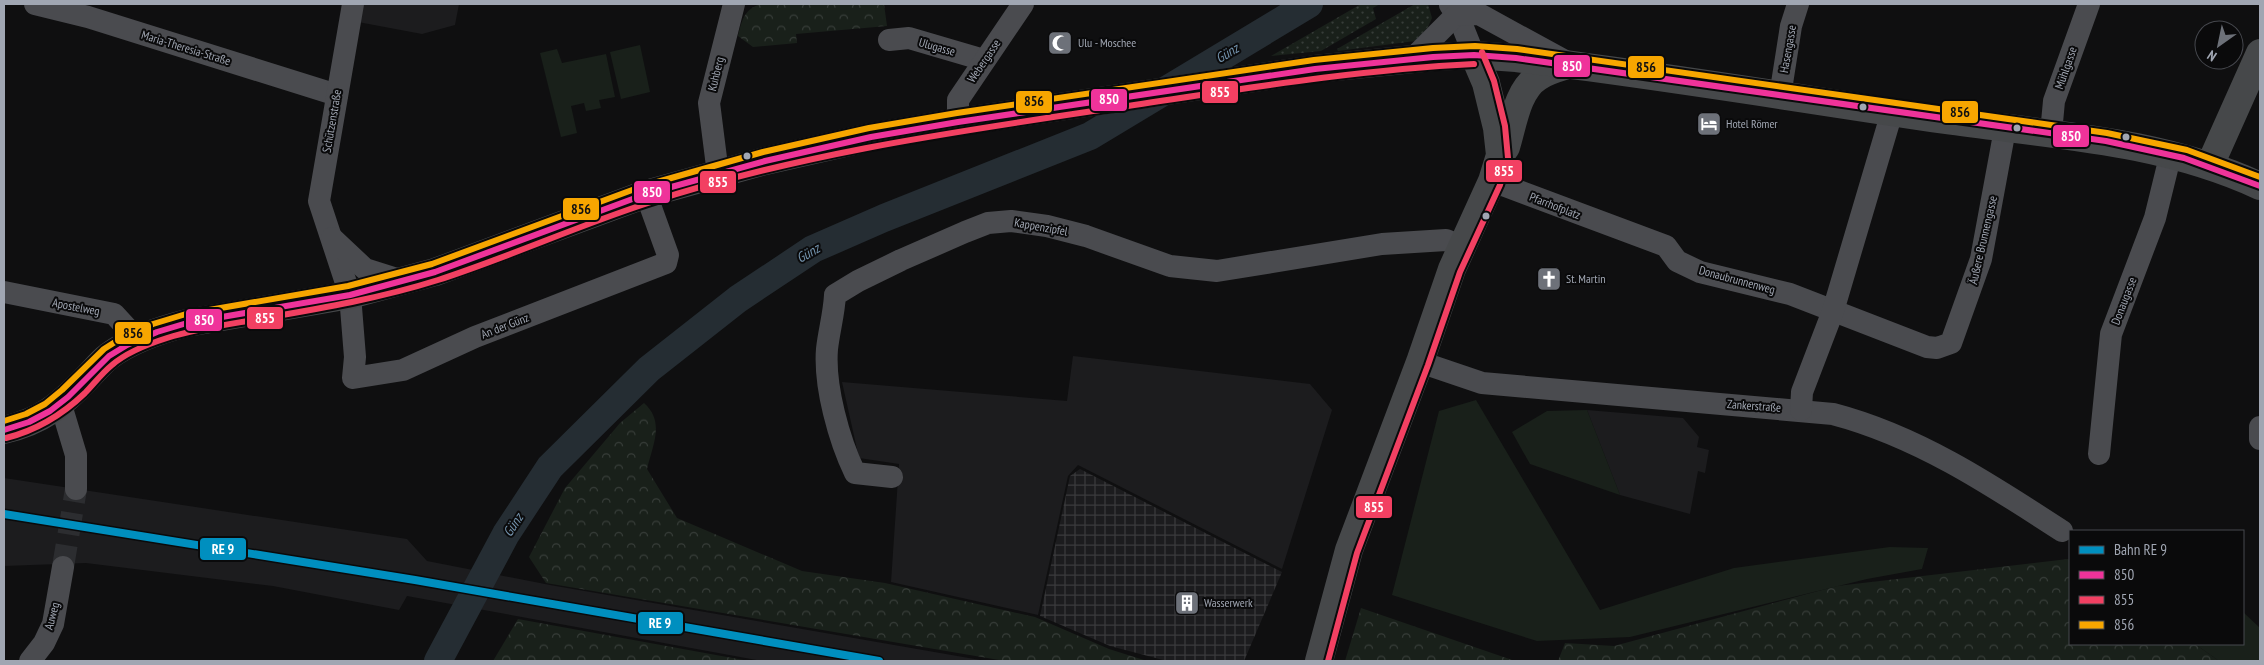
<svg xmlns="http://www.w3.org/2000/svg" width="2264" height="665" font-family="'PT Sans Narrow',sans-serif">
<defs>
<pattern id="industrial-grid" width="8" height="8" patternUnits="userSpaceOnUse" patternTransform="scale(1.25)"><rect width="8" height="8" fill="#1c1c1e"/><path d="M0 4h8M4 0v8" fill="none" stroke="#3a3a3c"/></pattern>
<pattern id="grass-dots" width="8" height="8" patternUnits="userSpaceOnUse" patternTransform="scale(1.25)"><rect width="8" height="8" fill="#19201a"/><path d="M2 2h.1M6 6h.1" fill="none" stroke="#373d39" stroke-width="1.8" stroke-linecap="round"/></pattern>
<pattern id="forest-crowns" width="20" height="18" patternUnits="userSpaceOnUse" patternTransform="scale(1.25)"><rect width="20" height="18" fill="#19201a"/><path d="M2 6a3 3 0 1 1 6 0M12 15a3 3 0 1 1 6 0" fill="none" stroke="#373d39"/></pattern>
</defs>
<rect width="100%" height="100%" fill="#0f0f10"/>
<g fill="#1c1c1e">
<path d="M362 4H459L455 25 422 34 358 22Z"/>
<path d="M1073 356 1310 384 1332 410 1282 569 1078 465 1068 476 1038 615 891 582 899 464 859 458 842 382 1067 401Z"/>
<path d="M1587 410 1683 418 1699 437 1697 447 1709 450 1705 473 1698 471 1690 514 1620 495Z"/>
<path d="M4 478 407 539 427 561 550 585 986 661H762L407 596 399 610 273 586 86 563 4 566Z"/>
</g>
<path fill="url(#industrial-grid)" d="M1080 469 1282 572 1244 661H1167L1110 646 1040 616 1070 476Z"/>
<g fill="url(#grass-dots)">
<path d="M1361 4H1380L1373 8 1376 19 1321 51 1271 56Z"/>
<path d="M1415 4H1428L1432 18 1428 27 1415 41 1338 51 1337 49Z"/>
</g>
<g fill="url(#forest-crowns)">
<path d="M760 4H884L887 26 796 34 797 43 753 47 738 36C742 20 744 10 760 4Z"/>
<path d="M644 403C665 422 653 444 647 469L677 518 802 571 885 583 1035 617 1109 649 1147 661H1005L546 583 529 557 565 488 620 423Z"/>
<path d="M2068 559 2070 561V644H2195L2219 661H1558L1565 643 1614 646 1837 586Z"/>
<path d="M1361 608 1515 661H1345Z"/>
<path d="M518 619 749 661H493Z"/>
</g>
<g fill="#19201a">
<path d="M640 45 650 92 621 99 610 52Z"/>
<path d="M557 49 562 63 606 54 615 97 599 100 601 108 586 111 584 103 571 106 577 133 561 137 540 53Z"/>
<path d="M1476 400 1600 610 1734 568 1890 547 1928 548 1922 569 1867 579 1630 637 1537 641 1392 595 1439 411Z"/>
<path d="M1587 410 1620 495 1530 464 1512 432 1547 411Z"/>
<path d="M2243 612 2260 628V661H2219L2195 644H2243Z"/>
</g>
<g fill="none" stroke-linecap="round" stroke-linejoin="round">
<path stroke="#252d33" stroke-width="28" d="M438 661 506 534 550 467 649 369 738 299 813 249 884 218 1090 136 1309 4"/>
<path stroke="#2c2d30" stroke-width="22" stroke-dasharray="22 11" stroke-linecap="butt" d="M63 567 76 489"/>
<g stroke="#4a4b4f" stroke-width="22">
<path d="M35 4 88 17 337 95"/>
<path d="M353 4 319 201 350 295 355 357 353 378 403 370 475 337 666 263 668 255 646 194"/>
<path d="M1450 5 1460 20 1474 55"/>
<path d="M889 40 909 38 984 60"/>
<path d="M1413 58 1456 15 1479 14 1565 61"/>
<path d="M1780 96 1791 26 1798 4"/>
<path d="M958 122V100L1023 4"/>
<path d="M2051 133 2054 101 2089 4"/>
<path d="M718 174 709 103 734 4"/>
<path d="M1492 181 1666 246 1677 261 1700 272 1790 294 1927 347 1937 348 1951 343 1981 259 2005 129"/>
<path d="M332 238 365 269 403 281"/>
<path d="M4 292 114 314 137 339"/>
<path d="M1420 362 1482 383 1833 414C1917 436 1990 484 2062 531"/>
<path d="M61 405 76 455V489"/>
<path d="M1801 410 1802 392 1833 311 1892 112"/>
<path d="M2260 427V439"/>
<path d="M2099 454 2111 334 2155 218 2171 153"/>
<path d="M892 477 855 473C839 440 824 386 827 349 829 331 834 314 835 295L858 281 901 260 965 232 988 223 1011 221 1047 226 1086 236 1170 266 1217 271 1382 244 1446 240 1461 246"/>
<path d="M30 661 44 643 53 624 63 567"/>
</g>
<g stroke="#46484a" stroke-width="28">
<path d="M1501 154 1506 147C1513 125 1517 90 1538 77 1547 71 1558 68 1568 65"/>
<path d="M2210 165 2260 53"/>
<path d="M4 430C42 421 60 406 87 378 94 371 101 362 109 356 132 339 160 330 187 323L350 295 435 272 646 194 765 161 871 137 958 122 1315 69 1433 57 1474 55 1516 58C1659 75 1802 99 1945 120 2052 135 2161 140 2260 186"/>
<path d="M1319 661 1349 550 1420 362 1452 269 1492 181 1500 155 1497 128 1486 83 1474 55"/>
</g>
<path stroke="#444649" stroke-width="4" stroke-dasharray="6 5" stroke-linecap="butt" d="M416 579 443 585"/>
<defs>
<path id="bus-1" d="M4 430 29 422 50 411 68 397 109 356 127 345 157 332 187 323 350 295 435 272 646 194 765 161 871 137 958 122 1315 69 1433 57 1474 55 1516 58 2106 141 2184 158 2260 186"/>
<g id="bus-2">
<path d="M6 438C38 430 62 415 85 393 94 384 102 373 112 365 127 352 148 344 167 338 199 328 232 324 265 318 323 308 381 298 438 280 509 257 577 226 648 203 797 154 953 132 1107 109 1230 91 1351 70 1474 64"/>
<path d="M1328 661 1357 553 1428 365 1460 272 1500 185 1508 158 1505 126 1494 81 1482 52"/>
</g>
<path id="bus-3" d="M4 421 26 414 45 404 62 390 104 349 123 337 153 324 186 314 348 286 432 264 643 186 763 152 869 128 957 113 1314 60 1433 48 1475 46 1517 49 2107 133 2187 150 2260 177"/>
</defs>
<use href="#bus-1" stroke="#0a0a0b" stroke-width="10"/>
<use href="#bus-2" stroke="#0a0a0b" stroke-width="10"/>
<use href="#bus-3" stroke="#0a0a0b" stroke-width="10"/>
<use href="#bus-1" stroke="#ef339a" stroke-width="6"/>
<use href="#bus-2" stroke="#f24062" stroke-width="6"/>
<use href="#bus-3" stroke="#f7a600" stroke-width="6"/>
<defs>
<path id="rail-1" d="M4 514 415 580 879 661"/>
</defs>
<use href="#rail-1" stroke="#0a0a0b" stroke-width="11"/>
<use href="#rail-1" stroke="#008fbf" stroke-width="8"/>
</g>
<defs>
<symbol id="mosque-square" viewBox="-11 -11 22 22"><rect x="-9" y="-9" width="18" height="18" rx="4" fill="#6d7179" stroke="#0a0a0b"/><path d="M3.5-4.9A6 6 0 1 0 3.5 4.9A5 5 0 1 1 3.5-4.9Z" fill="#fff"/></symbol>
<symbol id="hotel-square" viewBox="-11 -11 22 22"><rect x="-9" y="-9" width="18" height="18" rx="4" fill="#6d7179" stroke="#0a0a0b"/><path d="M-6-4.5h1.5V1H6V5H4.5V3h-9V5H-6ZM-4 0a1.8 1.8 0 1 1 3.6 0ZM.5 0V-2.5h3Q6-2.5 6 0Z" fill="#fff"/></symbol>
<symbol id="church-square" viewBox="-11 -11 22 22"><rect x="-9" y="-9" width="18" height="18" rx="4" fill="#6d7179" stroke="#0a0a0b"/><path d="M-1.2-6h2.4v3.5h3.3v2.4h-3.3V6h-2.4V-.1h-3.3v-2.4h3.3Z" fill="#fff"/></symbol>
<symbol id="building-square" viewBox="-11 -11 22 22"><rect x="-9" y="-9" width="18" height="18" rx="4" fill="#6d7179" stroke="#0a0a0b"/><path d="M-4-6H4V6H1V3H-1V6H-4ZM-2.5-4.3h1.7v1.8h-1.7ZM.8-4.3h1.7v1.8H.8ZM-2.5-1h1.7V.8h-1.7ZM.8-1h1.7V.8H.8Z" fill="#fff"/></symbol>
</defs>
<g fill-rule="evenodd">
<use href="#mosque-square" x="1046" y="29" width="28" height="28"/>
<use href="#hotel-square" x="1695" y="110" width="28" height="28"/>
<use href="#church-square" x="1535" y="265" width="28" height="28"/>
<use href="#building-square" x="1173" y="589" width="28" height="28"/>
</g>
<g fill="#a0a6b2" stroke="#0a0a0b" stroke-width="2">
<circle cx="1863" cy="107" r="4.5"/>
<circle cx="2017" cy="128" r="4.5"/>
<circle cx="2126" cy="137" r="4.5"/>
<circle cx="747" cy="156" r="4.5"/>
<circle cx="1486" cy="216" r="4.5"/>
</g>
<g text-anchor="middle" stroke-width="4" stroke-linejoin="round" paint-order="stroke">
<g font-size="12" fill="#a0a6b2" stroke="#0a0a0b" text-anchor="start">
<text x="1078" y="47">Ulu - Moschee</text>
<text x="1726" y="128">Hotel Römer</text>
<text x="1566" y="283">St. Martin</text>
<text x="1204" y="607">Wasserwerk</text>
</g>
<g font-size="12" fill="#a0a6b2" stroke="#0a0a0b">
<text transform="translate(937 47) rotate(16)" y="4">Ulugasse</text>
<text transform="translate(186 48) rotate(17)" y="4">Maria-Theresia-Straße</text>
<text transform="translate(1788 49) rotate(-80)" y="4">Hasengasse</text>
<text transform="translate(984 61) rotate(-56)" y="4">Webergasse</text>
<text transform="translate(2066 68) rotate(-71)" y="4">Mühlgasse</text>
<text transform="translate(716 74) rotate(-76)" y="4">Kuhberg</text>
<text transform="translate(332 121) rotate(-80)" y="4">Schützenstraße</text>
<text transform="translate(1555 206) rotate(21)" y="4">Pfarrhofplatz</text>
<text transform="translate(1041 227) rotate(10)" y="4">Kappenzipfel</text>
<text transform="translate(1983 240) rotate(-77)" y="4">Äußere Brunnengasse</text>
<text transform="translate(1737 280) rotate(15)" y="4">Donaubrunnenweg</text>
<text transform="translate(2124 301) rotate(-69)" y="4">Donaugasse</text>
<text transform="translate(76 307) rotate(11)" y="4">Apostelweg</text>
<text transform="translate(505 326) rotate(-21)" y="4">An der Günz</text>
<text transform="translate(1754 406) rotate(4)" y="4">Zankerstraße</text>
<text transform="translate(52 616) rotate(-75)" y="4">Auweg</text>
</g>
<g font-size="14" font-style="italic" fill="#7595af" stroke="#0a0a0b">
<text transform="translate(1227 53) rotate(-31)" y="5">Günz</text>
<text transform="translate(808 253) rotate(-30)" y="5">Günz</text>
<text transform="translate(513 525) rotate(-57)" y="5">Günz</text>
</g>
</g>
<g stroke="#0a0a0b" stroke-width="2">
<rect x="1553" y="54" width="38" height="24" rx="5" fill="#ef339a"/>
<rect x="1627" y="55" width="38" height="24" rx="5" fill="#f7a600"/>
<rect x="1201" y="80" width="38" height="24" rx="5" fill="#f24062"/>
<rect x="1090" y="88" width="38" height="24" rx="5" fill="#ef339a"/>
<rect x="1015" y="90" width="38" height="24" rx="5" fill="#f7a600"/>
<rect x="1941" y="100" width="38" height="24" rx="5" fill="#f7a600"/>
<rect x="2052" y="124" width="38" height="24" rx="5" fill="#ef339a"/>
<rect x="1485" y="159" width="38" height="24" rx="5" fill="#f24062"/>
<rect x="699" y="170" width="38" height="24" rx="5" fill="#f24062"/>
<rect x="633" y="180" width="38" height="24" rx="5" fill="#ef339a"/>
<rect x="562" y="197" width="38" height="24" rx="5" fill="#f7a600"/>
<rect x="246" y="306" width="38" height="24" rx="5" fill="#f24062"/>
<rect x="185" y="308" width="38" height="24" rx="5" fill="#ef339a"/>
<rect x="114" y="321" width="38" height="24" rx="5" fill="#f7a600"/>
<rect x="1355" y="495" width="38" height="24" rx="5" fill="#f24062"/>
<rect x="199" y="537" width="48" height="24" rx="5" fill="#008fbf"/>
<rect x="637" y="611" width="47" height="24" rx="5" fill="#008fbf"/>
</g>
<g font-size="14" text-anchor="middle" font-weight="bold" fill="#fff">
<text x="1572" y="71">850</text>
<text x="1220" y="97">855</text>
<text x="1109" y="104">850</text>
<text x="2071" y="141">850</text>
<text x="1504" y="176">855</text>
<text x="718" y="187">855</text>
<text x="652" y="197">850</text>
<text x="265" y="323">855</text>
<text x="204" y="325">850</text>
<text x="1374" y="512">855</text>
<text x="223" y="554">RE 9</text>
<text x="660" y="628">RE 9</text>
</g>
<g font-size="14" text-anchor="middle" font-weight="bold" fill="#111">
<text x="1646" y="72">856</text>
<text x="1034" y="106">856</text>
<text x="1960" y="117">856</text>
<text x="581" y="214">856</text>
<text x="133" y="338">856</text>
</g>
<rect width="2264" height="665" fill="none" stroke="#a0a6b2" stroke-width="10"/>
<rect x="2069" y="530" width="175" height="115" fill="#0a0a0b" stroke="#46484e"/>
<rect x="2079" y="546" width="25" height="8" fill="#008fbf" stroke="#46484e"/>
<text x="2114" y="555" font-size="15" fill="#a0a6b2">Bahn RE 9</text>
<rect x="2079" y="571" width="25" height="8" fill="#ef339a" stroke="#46484e"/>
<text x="2114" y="580" font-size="15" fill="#a0a6b2">850</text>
<rect x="2079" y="596" width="25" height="8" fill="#f24062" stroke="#46484e"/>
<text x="2114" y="605" font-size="15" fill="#a0a6b2">855</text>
<rect x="2079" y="621" width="25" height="8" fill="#f7a600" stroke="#46484e"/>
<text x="2114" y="630" font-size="15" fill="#a0a6b2">856</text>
<g transform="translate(2219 45) rotate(213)"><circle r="24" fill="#0a0a0b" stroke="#46484e"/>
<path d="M0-4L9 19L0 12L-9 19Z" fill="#6d7179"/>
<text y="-8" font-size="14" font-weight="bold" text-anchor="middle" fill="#a0a6b2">N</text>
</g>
</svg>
